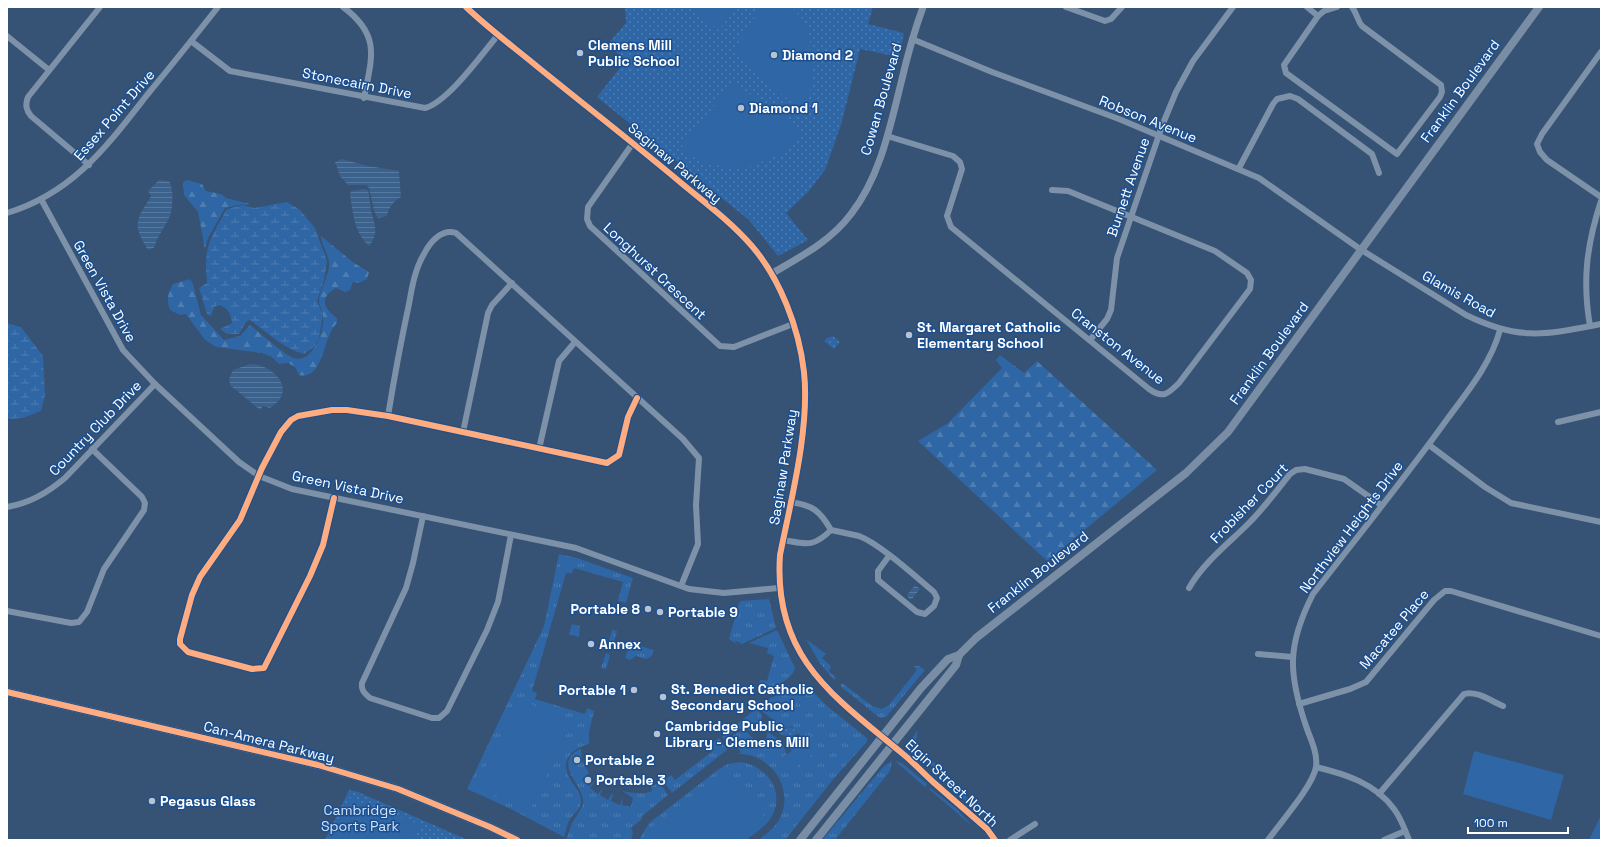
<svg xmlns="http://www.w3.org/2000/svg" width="1608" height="847" font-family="'Space Grotesk',sans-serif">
<defs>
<pattern id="grass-tufts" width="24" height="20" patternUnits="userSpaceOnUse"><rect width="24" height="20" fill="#2f66a5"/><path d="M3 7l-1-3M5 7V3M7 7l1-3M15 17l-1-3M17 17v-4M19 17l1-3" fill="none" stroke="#4e7db2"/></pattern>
<pattern id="forest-firs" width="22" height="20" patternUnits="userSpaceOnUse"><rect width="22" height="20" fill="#2f66a5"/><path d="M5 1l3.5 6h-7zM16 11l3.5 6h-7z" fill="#4e7db2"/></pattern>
<pattern id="wetland-marsh" width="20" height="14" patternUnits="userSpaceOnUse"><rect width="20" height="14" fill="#2f66a5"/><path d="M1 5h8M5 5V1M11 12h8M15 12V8" fill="none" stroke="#4e7db2"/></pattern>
<pattern id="park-dots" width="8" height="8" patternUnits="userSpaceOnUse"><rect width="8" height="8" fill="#2f66a5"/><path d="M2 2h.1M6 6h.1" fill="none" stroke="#4e7db2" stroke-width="1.8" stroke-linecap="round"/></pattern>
<pattern id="water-rules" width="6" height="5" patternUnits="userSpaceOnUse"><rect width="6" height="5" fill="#3b618d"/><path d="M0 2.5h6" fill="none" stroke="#58799e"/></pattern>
</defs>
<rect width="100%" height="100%" fill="#365274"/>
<g fill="url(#grass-tufts)">
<path d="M559 554 577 558 633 578 626 603 618 601 623 582 574 568 572 573H566L532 691 537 693 535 699 585 714 587 708 594 711 589 732V744C573 748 560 759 569 777 573 785 581 792 581 801 581 810 574 813 570 819 567 824 566 832 564 837L507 807 467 789 544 626Z"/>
<path d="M769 599 776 628 742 644 734 640 738 645 729 639 739 603 741 601Z"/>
<path d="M572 624 580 626 579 637 569 634Z"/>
<path d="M612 630 617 631 613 646 608 645Z"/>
<path d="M777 630 795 668C792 681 770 690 758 689L760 680 767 681 774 656 767 653 768 648 749 643Z"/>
<path d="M806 639 826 654 822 658 831 666 829 671 836 678 834 680 819 662Z"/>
<path d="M631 641 634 642 633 644 654 650 652 656 646 659 636 656 630 660 625 658Z"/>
<path d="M606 653 610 655 606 669 601 668Z"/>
<path d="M914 666H919L925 670 886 717 880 718 840 686 842 683 872 706 882 709 889 705 917 670Z"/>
<path d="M804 683 827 706 867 738V742L835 777 785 840H759C767 833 775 828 780 818 795 788 770 753 738 754L741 752 736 746 732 749 725 741 743 729 748 733 760 746 766 742 767 733 768 732 778 739 775 741 776 746 779 748 783 746 787 754 780 760 792 751 788 745V739H790L791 743C796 742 799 739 800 734H796V730L791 726 785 728 784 735C776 735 778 727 775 721L764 713 759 707 771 698Z"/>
<path d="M757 708C763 716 763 720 760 728H757L752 733C741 723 734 732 724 740L722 736Z"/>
<path d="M918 730 916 740 918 753 910 741Z"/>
<path d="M719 738 727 750 672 793 663 781 671 775 675 780 714 750 710 745Z"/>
<path d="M579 749H581L582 760 589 773 582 779 589 786 595 781 590 788 598 794 603 788 600 795 608 800 612 793 613 794 611 801 620 805 623 797 622 805 631 807 633 798 622 791C632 793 643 795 652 791L651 786 660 783 668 795 641 817 642 819 631 828 633 832 631 840H566L572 823 583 805C586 784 551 767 579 749Z"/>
<path d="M920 752H923L925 755 938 766 936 770 920 755Z"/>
<path d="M892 761 890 771 835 840H822L884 766Z"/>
<path d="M895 761 902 763 927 784 925 787Z"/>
<path d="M741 762C768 766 787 794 770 819 764 828 754 834 746 840H639L649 823 719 769 728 764Z"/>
<path d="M947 781 971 801 968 803 948 786Z"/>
<path d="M930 788 957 809 972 826 929 789Z"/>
</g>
<g fill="url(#forest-firs)">
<path d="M187 180 202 184 206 191 221 194 226 198 250 204 239 205 225 208 208 238 205 249 198 212 184 195 183 182Z"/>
<path d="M321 236 354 263 369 272 367 279 359 283 353 282 350 290 345 292 336 288C319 298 323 308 337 318V323C322 337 324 381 299 375L295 367 288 363 279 364 272 357 262 353 216 347 205 340 186 314 180 315 170 310C166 300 168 293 173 284L190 279 193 284 201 315 224 340 240 336 250 325C260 333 283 354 294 358 313 364 325 330 323 316 323 311 319 306 319 301 319 291 330 275 329 263 328 253 322 246 321 236Z"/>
<path d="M1000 355 1024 373 1037 361 1157 470 1047 561 918 441 948 423 1002 368 996 360Z"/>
</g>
<g fill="url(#wetland-marsh)">
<path d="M287 202 300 210 315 228 327 261 324 280 317 301 323 315 319 338 314 347 304 354C284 349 267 332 250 320L246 322 239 334H227L220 329 232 323C231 313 228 308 219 305L214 307 211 316 207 314 199 288 207 283C203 248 210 238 227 209L243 205 254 208Z"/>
<path d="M7 323 21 327 43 356 45 395 41 411 23 418 7 419Z"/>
</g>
<g fill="url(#park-dots)">
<path d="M625 7H873L868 24 904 33 899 57 860 49 841 125 825 170 808 192 786 213 808 240 778 256 749 220 597 97 626 60 607 45 626 23Z"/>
<path d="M833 336 840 342 834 349 824 341 827 338Z"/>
<circle cx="790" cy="733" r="6"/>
<path d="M349 790 358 792 468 840H325Z"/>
</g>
<g fill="#2f66a5">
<path d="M689 7H737L719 30Z"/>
<path d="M761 7H792L805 22 810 42 812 75 810 92 798 108 733 52Z"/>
<path d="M733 82 805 133 785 152 751 166 732 169 700 161 680 149Z"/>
<path d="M518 698 571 724 529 812 476 786Z"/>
<path d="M803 742 813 754 790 772 780 760Z"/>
<path d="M1474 751 1564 775 1551 820 1463 794Z"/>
<path d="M727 768 766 819 739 840H655L647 831Z"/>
<path d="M350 798 421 825 414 840H331Z"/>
<path d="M1601 815V840H1589Z"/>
</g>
<g fill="url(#water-rules)">
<path d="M342 159 368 166 399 171 401 197C394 200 388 209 387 216L378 218 374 211 369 188 366 185H348L340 176 335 162Z"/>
<path d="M159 180 169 181C174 188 173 208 170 216 165 227 158 235 154 248L148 250C132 224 136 220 151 196L148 191Z"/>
<path d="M363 189 368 190C370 197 370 203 371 210 374 224 380 232 369 246 354 232 353 214 350 194L351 191Z"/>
<path d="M250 364C273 364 299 390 270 408L263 406 260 410 230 385 229 379 233 370Z"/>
<path d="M915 585 920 589 912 599H909L907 595Z"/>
</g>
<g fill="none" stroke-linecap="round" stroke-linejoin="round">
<g stroke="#7d92a8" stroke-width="6">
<path d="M343 7C381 35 372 57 364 98"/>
<path d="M1066 7 1105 21 1111 19 1122 7"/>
<path d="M1307 7 1318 16"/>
<path d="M1337 7 1324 11 1318 16 1284 65 1286 73 1397 154 1440 97 1442 92 1441 85 1362 26C1357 20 1357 13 1352 7"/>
<path d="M7 36 49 70"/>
<path d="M912 39 992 72 1119 119 1259 178 1360 249 1466 315C1519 341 1545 335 1601 324"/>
<path d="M191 41 230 71 425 108C448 102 482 54 498 35"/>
<path d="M1601 52 1542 134 1537 144 1540 152 1547 160 1601 197"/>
<path d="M887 136 953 156 960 162 962 169 947 216 951 227 1149 389C1163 399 1168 394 1179 383L1250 289 1251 280 1247 273 1215 251 1068 191 1052 190"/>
<path d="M633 143 588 207 587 219 590 226 720 346 734 347 793 324"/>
<path d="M89 165 31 116C26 110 25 105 28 97L100 7"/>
<path d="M1239 168 1273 104 1277 99 1290 96 1298 99 1372 154 1379 173"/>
<path d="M41 199 123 350 155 384 239 462 259 476 292 489 576 548 689 589 724 593 779 588"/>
<path d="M7 213C73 193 107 146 147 95 171 66 195 36 218 7"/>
<path d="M1590 326C1582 280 1587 244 1601 201"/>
<path d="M1090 340 1107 319 1111 310 1117 258 1162 126 1176 92 1193 61 1233 7"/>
<path d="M388 416C394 379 401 341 409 304 412 287 415 269 424 254 430 242 442 228 456 233L683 439 699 458 696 505 698 544 681 586"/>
<path d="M1558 422 1601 412"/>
<path d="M463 432 488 313 492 305 512 283"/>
<path d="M1429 445 1485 487 1511 503 1601 522"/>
<path d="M539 449 559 361 575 342"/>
<path d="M334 498 323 545 310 576 264 668 252 669 188 652 180 644V639L192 595 200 577 240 520 262 468 281 432 291 420 298 416 332 410H347L388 416 607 463 619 455 628 417 637 398"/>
<path d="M790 502C813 505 820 511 831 530 840 532 850 534 859 536 880 544 916 577 934 592L937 598 934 606 925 614 917 612 878 580V571L889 556"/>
<path d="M7 507C30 503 47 493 65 478L155 384"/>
<path d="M423 516 413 563 406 588 362 683C361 690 364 693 370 698L432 718H439L447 711 487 630 498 602 511 535"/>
<path d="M783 540C806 544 813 548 831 530"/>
<path d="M1189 588C1204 562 1228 544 1249 523 1264 508 1277 490 1290 474L1296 470 1305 469 1344 479 1381 505"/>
<path d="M7 611 71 623 79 622 87 612 104 569 144 510 145 503 142 497 92 449"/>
<path d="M1258 654 1292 657"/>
<path d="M1299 704 1350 689 1366 682 1434 600 1445 591H1451L1601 636"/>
<path d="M1316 767C1345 774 1375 783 1394 809 1401 818 1405 830 1409 840"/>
<path d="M1379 794 1464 694C1476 690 1491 701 1503 706"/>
<path d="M1010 840 1035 824"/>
<path d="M1268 840C1280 823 1313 786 1316 767 1318 753 1310 738 1306 726 1288 673 1287 645 1313 594 1358 536 1405 478 1448 418 1468 391 1491 363 1500 330"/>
<path d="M1384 840 1405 831"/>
</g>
<g stroke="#7d92a8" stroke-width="7">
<path d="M466 7C486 26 507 42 528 59 578 100 630 140 680 182 704 202 730 221 751 245 780 278 799 328 804 372 810 428 791 500 780 555 773 657 833 696 903 754 913 762 922 772 932 781 950 797 969 813 987 829L995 840"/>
<path d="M771 274C800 257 831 241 851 214 880 177 890 127 901 83 907 57 914 32 923 7"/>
</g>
<g stroke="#798da4" stroke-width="8">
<path d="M7 692 318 765 398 789 490 827 517 840"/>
<path d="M800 840 921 688 948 659 959 655"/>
<path d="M816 840 956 665 959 655 976 638 1186 473 1228 432 1539 7"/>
</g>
<defs>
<g id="cycleway">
<path d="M466 7C486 26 507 42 528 59 578 100 630 140 680 182 704 202 730 221 751 245 780 278 799 328 804 372 810 428 791 500 780 555 773 657 833 696 903 754 913 762 922 772 932 781 950 797 969 813 987 829L995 840"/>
<path d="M334 498 323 545 310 576 264 668 252 669 188 652 180 644V639L192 595 200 577 240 520 262 468 281 432 291 420 298 416 332 410H347L388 416 607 463 619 455 628 417 637 398"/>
<path d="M7 692 318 765 398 789 490 827 517 840"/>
</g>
</defs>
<use href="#cycleway" stroke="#1b4f8f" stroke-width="8"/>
<use href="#cycleway" stroke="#ffac80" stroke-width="6"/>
</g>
<g fill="#b9c2ce" stroke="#1b4f8f" stroke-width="1.5">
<circle cx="580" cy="53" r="4"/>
<circle cx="774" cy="55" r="4"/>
<circle cx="741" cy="108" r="4"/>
<circle cx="909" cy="335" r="4"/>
<circle cx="648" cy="609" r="4"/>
<circle cx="660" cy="612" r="4"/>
<circle cx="591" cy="644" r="4"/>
<circle cx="634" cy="690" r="4"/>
<circle cx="663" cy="697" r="4"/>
<circle cx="657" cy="734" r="4"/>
<circle cx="577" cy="760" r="4"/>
<circle cx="588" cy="780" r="4"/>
<circle cx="152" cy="801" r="4"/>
</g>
<g text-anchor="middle" stroke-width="3" stroke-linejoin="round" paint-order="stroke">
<g font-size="14" font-weight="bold" fill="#fff" stroke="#1b4f8f" text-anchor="start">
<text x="588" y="50">Clemens Mill<tspan x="588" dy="16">Public School</tspan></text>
<text x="782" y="60">Diamond 2</text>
<text x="749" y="113">Diamond 1</text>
<text x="917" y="332">St. Margaret Catholic<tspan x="917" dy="16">Elementary School</tspan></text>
<text x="640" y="614" text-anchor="end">Portable 8</text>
<text x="668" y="617">Portable 9</text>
<text x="599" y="649">Annex</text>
<text x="671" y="694">St. Benedict Catholic<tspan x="671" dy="16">Secondary School</tspan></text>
<text x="626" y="695" text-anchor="end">Portable 1</text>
<text x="665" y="731">Cambridge Public<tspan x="665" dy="16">Library - Clemens Mill</tspan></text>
<text x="585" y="765">Portable 2</text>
<text x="596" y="785">Portable 3</text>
<text x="160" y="806">Pegasus Glass</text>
</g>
<g font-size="14" fill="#fff" stroke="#1b4f8f">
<text transform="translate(357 83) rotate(11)" y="5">Stonecairn Drive</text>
<text transform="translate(1460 91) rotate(-54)" y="5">Franklin Boulevard</text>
<text transform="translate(881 99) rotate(-74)" y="5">Cowan Boulevard</text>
<text transform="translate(114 115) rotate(-49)" y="5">Essex Point Drive</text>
<text transform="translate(1148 119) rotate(22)" y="5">Robson Avenue</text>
<text transform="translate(675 163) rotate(40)" y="5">Saginaw Parkway</text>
<text transform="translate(1128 187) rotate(-71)" y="5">Burnett Avenue</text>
<text transform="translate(655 271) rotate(43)" y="5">Longhurst Crescent</text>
<text transform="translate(105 291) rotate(61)" y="5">Green Vista Drive</text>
<text transform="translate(1459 294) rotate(29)" y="5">Glamis Road</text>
<text transform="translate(1118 346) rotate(38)" y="5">Cranston Avenue</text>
<text transform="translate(1269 353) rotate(-54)" y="5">Franklin Boulevard</text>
<text transform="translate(95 428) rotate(-46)" y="5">Country Club Drive</text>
<text transform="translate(783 467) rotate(-81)" y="5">Saginaw Parkway</text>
<text transform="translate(348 487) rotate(12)" y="5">Green Vista Drive</text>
<text transform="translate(1249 503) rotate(-46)" y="5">Frobisher Court</text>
<text transform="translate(1351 527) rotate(-53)" y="5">Northview Heights Drive</text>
<text transform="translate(1038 572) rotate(-38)" y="5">Franklin Boulevard</text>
<text transform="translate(1394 629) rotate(-50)" y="5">Macatee Place</text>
<text transform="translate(269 742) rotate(14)" y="5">Can-Amera Parkway</text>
<text transform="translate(952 783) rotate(43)" y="5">Elgin Street North</text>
</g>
<g font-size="14" fill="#cfe3fa" stroke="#1b4f8f">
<text x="360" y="815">Cambridge<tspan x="360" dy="16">Sports Park</tspan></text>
</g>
</g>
<rect width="1608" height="847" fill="none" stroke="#ffffff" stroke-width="16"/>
<path d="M1468 827v6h100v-6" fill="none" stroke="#ffffff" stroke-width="2"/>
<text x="1474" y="827" font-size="12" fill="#ffffff" stroke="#1b4f8f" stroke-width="3" paint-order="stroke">100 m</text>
</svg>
